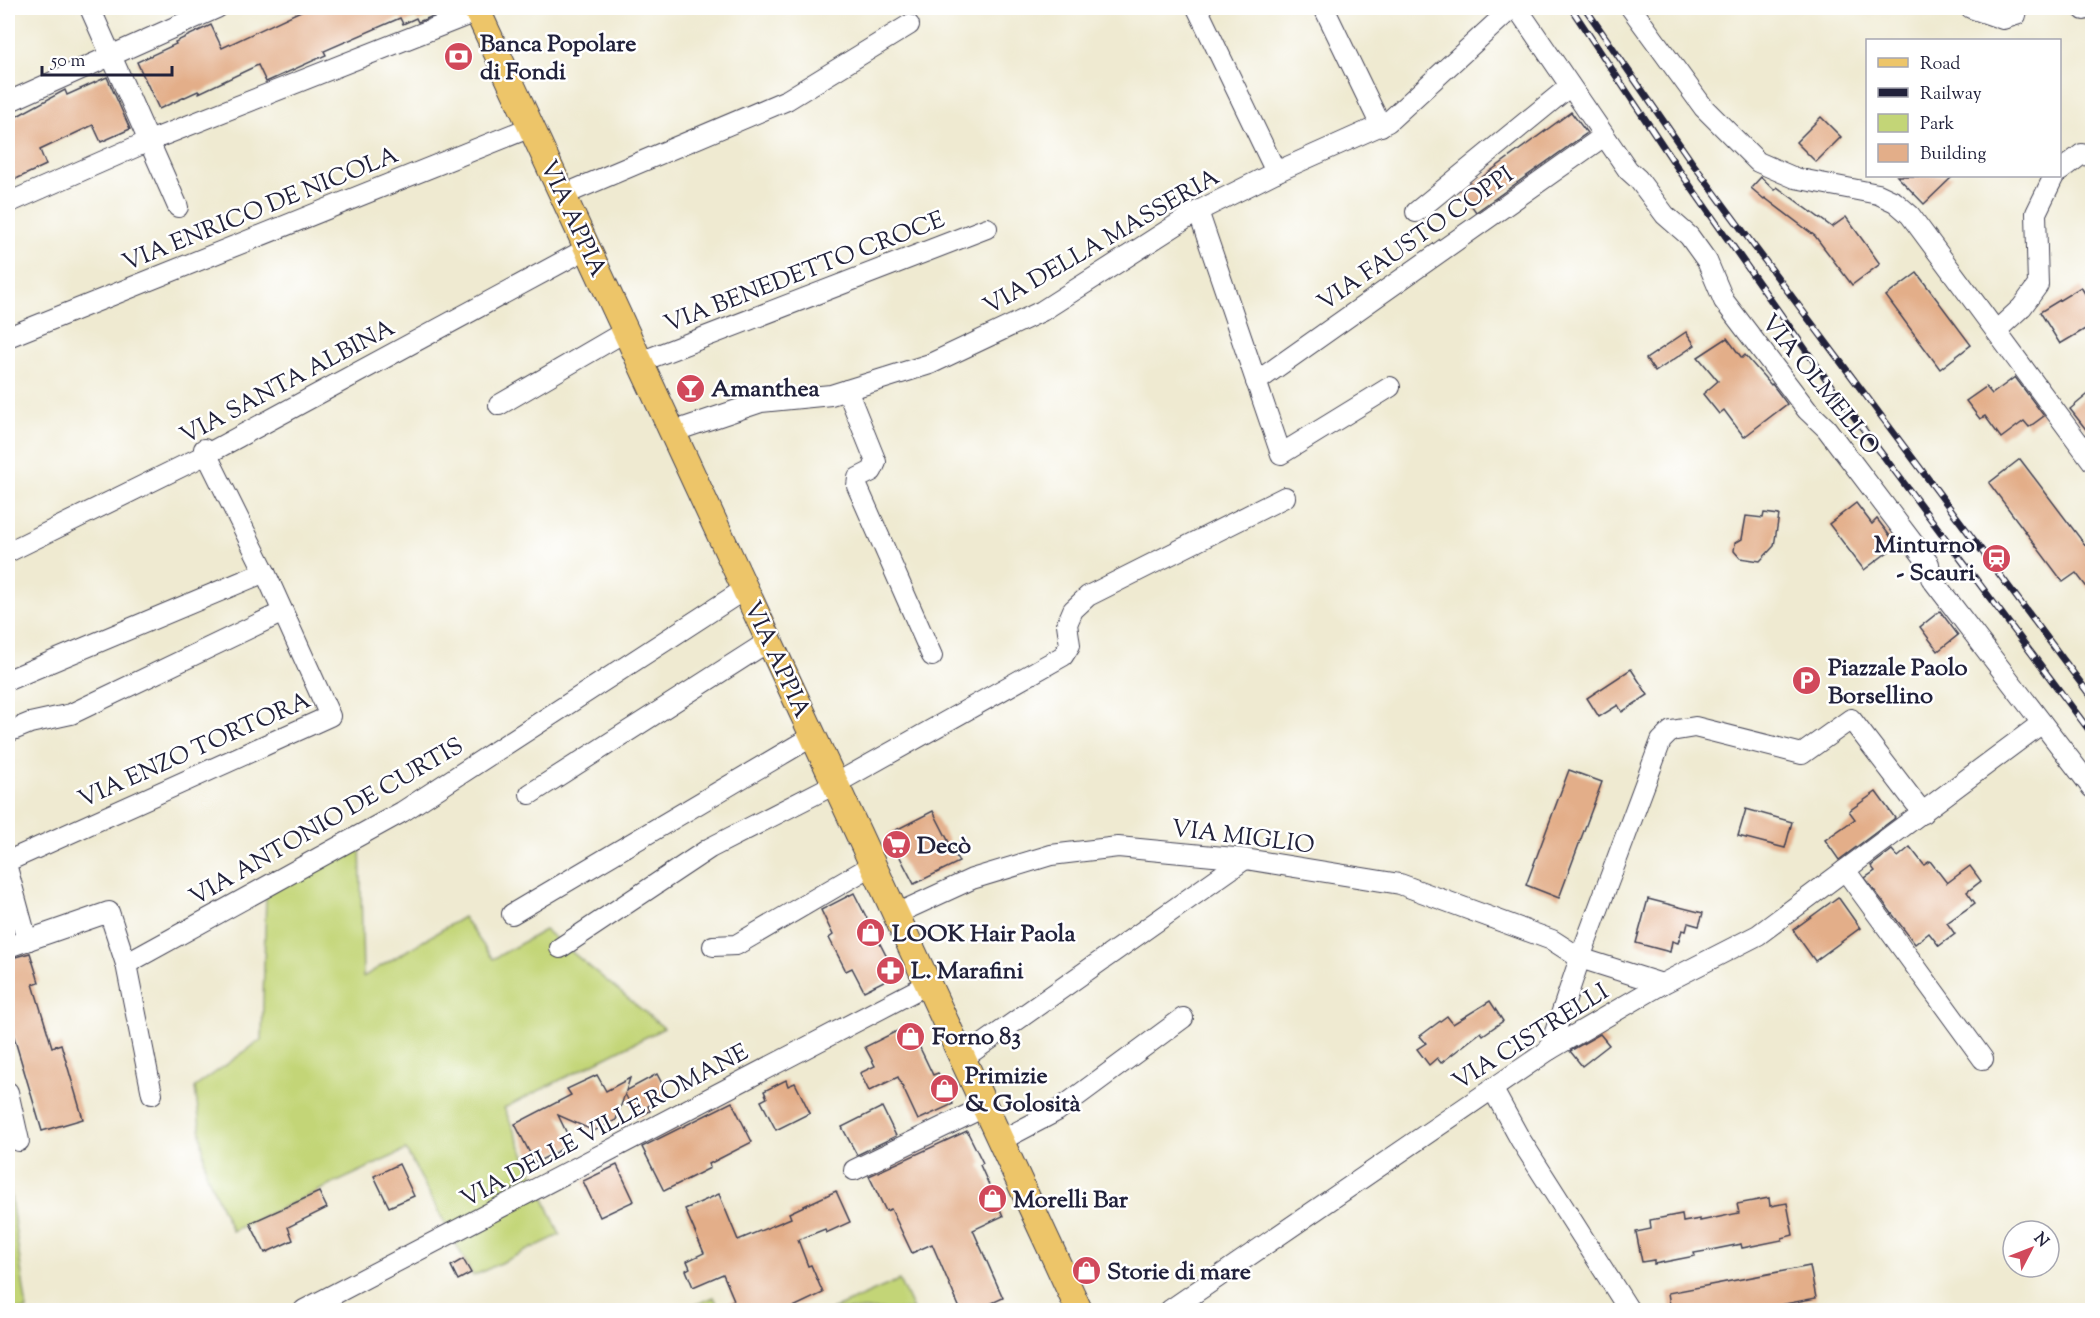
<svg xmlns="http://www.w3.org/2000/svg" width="2100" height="1318" font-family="'Sorts Mill Goudy',serif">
<rect width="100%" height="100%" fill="#fff"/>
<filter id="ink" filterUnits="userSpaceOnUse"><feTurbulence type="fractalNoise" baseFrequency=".0167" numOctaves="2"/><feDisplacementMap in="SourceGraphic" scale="12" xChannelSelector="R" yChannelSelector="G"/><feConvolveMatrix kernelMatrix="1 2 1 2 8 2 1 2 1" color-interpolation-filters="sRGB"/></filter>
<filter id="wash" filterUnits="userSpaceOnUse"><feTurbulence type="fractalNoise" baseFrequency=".008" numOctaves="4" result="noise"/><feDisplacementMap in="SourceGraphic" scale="24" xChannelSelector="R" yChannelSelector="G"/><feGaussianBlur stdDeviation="1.35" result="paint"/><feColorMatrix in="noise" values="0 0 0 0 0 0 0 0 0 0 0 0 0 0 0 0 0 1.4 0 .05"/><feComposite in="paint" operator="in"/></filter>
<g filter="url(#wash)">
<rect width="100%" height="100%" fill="#efead1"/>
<g fill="#c3d577" stroke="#727c59" stroke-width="1.5">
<path d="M360 841 363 977 463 917 493 959 545 930 664 1028 504 1108 560 1235 473 1276 406 1150 232 1231 206 1173 195 1087 262 1039 266 894Z"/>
<path d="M8 1177 27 1310H8Z"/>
<path d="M899 1280 913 1310H831Z"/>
<path d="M714 1297 720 1310H683Z"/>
</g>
<g id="blocks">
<g fill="#e3ae89">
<path d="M307 8H454L418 22 416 18 403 24 400 18 324 51 326 55 266 82 258 65 199 93 198 91 159 109 137 62 176 44 175 42 211 25 222 48Z"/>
<path d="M107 77 130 129 101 142 93 125 40 150 46 165 16 179 8 161V121L65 90 67 95Z"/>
<path d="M1571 112 1587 133 1476 212 1462 192Z"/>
<path d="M1821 117 1841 137 1816 162 1796 142Z"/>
<path d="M1897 176H1953L1924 204Z"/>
<path d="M1761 177 1775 190 1777 187 1832 227 1846 217 1880 264 1852 285 1815 236 1765 198 1764 199 1751 188Z"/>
<path d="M1917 273 1971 345 1940 369 1886 296Z"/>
<path d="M2081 287 2092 305V325L2060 344 2040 312Z"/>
<path d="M1686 332 1695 345 1655 372 1646 359Z"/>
<path d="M1727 338 1742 358 1745 355 1771 385 1772 384 1787 404 1744 437 1724 410 1719 414 1703 394 1718 381 1698 357Z"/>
<path d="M2015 377 2044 416 2029 427 2024 421 2001 438 1985 416 1980 419 1966 401 1986 387 1992 394Z"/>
<path d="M2092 391V437L2070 409Z"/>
<path d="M2020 459 2092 554V594L2076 573 2063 582 1989 483Z"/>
<path d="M1856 503 1872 524 1877 519 1897 545 1864 570 1829 524Z"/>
<path d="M1764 513 1779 515 1774 546 1760 561 1740 558 1734 551 1735 543 1742 539 1746 516 1763 518Z"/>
<path d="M1940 611 1958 635 1938 651 1920 627Z"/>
<path d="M1631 669 1648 695 1622 712 1618 705 1599 717 1587 698Z"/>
<path d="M1569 770 1602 782 1559 898 1526 885Z"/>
<path d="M1876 792 1895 818 1839 860 1825 840 1855 819 1849 811Z"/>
<path d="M1746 809 1792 822 1785 848 1738 836Z"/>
<path d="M933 811 959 862 914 884 888 834Z"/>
<path d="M1910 847 1924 865 1930 861 1947 883 1970 866 1981 881 1967 892 1975 903 1947 923 1955 934 1939 946 1929 933 1915 944 1865 878 1875 871 1871 866 1892 850 1898 857Z"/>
<path d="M854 893 896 975 864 991 852 968 846 971 829 938 833 935 821 910Z"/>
<path d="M1838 897 1860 928 1815 961 1793 930Z"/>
<path d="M1648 899 1703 913 1699 926 1688 923 1686 931 1682 930 1678 943 1672 941 1670 952 1636 943Z"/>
<path d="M30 953 39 982 33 984 52 1047 61 1044 83 1119 42 1131 14 1037 11 1038 8 1027V959Z"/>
<path d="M1490 1001 1503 1021 1483 1035 1481 1032 1441 1063 1437 1058 1429 1065 1417 1049 1426 1043 1420 1036 1447 1016 1453 1024Z"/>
<path d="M909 1025 933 1075 938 1073 953 1104 918 1120 898 1077 869 1091 860 1073 875 1066 865 1047Z"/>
<path d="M1600 1034 1609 1045 1582 1066 1570 1051Z"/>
<path d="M657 1074 668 1095 648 1106 650 1111 638 1118 625 1094 616 1120 594 1131 558 1115 572 1144 535 1163 515 1124 571 1095 567 1089 597 1075 606 1091 630 1078 626 1091Z"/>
<path d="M786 1080 788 1086 795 1083 810 1113 776 1130 761 1101 767 1098 764 1091Z"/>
<path d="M732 1102 752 1142 709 1164 710 1168 664 1191 642 1147Z"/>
<path d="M882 1107 896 1136 857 1155 842 1127Z"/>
<path d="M967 1131 983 1163 980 1165 1003 1216 973 1230 1003 1298 975 1311H961L932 1244 912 1253 891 1209 886 1211 869 1176Z"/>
<path d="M399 1164 414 1196 389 1207 374 1176Z"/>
<path d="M617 1165 634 1201 600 1217 583 1181Z"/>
<path d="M836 1191 850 1222 826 1233 825 1229 798 1240 808 1266 811 1265 823 1293 785 1311H711L734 1300 723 1274 693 1287 686 1270 690 1268 687 1261 704 1253 685 1209 719 1194 738 1240 791 1218 789 1213Z"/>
<path d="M319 1192 327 1208 288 1227 293 1240 265 1253 250 1223Z"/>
<path d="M1769 1198 1770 1206 1787 1203 1793 1235 1782 1238V1240L1742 1248 1741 1244 1706 1251 1694 1253 1695 1256 1654 1264V1260L1642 1262 1636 1232 1651 1229 1650 1220 1682 1214 1683 1222 1700 1219V1221L1739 1213 1737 1204Z"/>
<path d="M463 1259 471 1273 458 1280 451 1266Z"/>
<path d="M1810 1266 1816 1298 1750 1311H1671L1668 1293Z"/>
</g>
</g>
</g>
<g filter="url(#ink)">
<use href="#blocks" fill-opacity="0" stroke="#414052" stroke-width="1.5"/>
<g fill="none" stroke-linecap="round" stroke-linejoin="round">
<defs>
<g id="minor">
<path d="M90 8 178 207"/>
<path d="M1197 8 1276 172"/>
<path d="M1324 8 1381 126"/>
<path d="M1517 8 1628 170 1638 179 1665 215 1689 236 1707 261 1724 301 1807 410 1826 428 1929 564 1931 578 2092 788"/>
<path d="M1631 8 1704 108 1758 162 1795 178 1878 194 1895 202 1910 215 2092 461"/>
<path d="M1971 8 2003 19 2016 15 2017 8"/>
<path d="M2082 8 2084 10"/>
<path d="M8 102 217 8"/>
<path d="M2060 171 2082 154 2092 157"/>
<path d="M563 195 787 100 909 25"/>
<path d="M8 203 149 141 478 11"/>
<path d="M1198 211 1281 454 1390 387"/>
<path d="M1416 212 1570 86"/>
<path d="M1996 331 2022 307 2038 285 2036 213 2054 176"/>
<path d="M8 337 531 127"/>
<path d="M640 362 987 228"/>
<path d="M1256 382 1604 136"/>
<path d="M847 390 876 462 872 471 858 478 857 486 932 656"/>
<path d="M499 405 626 331"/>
<path d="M672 432 761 402 831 395 930 364 1042 311 1198 211 1276 172 1388 122 1512 8"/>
<path d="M8 552 207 454 588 248"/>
<path d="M8 680 265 572"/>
<path d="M8 732 30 723 71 714 283 612"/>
<path d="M530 794 769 641"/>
<path d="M8 861 330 716 265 572 204 449"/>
<path d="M1845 870 1983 1059"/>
<path d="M8 871 27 941"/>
<path d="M512 914 813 736"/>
<path d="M896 914 972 879 1051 855 1118 847 1245 859 1400 884 1552 940 1580 958 1662 984"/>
<path d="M713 946 736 945 873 865"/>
<path d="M8 947 109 912 126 964 402 812 745 589"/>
<path d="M560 948 710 848 835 784 1063 656 1070 645 1067 624 1073 610 1088 596 1285 497"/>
<path d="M126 964 152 1094"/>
<path d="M1549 1050 1580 958 1661 741 1671 731 1695 727 1802 754 1851 719 1923 813"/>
<path d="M962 1059 1245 859"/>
<path d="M1492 1088 1520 1139 1629 1310"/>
<path d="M8 1092 19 1141"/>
<path d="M1000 1141 1057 1111 1183 1018"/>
<path d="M854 1170 984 1107"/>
<path d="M304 1310 928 984"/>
<path d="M1170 1310 1549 1050 1662 984 1758 935 2042 723"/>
</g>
<path id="major" d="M476 8 1079 1310"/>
</defs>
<use href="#minor" stroke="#414052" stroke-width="22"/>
<use href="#major" stroke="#414052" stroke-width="28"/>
<use href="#minor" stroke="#fff" stroke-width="20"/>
<use href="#major" stroke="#edc569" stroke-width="26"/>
<defs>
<g id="rail">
<path d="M1571 8 1679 170 1834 390 2092 734"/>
<path d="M1585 8 1691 161 1751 242 2092 698"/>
</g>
</defs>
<use href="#rail" stroke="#22223b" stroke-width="7"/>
<use href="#rail" stroke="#fff" stroke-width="4.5" stroke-dasharray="14" stroke-linecap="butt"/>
</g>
</g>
<defs>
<symbol id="bank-disc" viewBox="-11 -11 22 22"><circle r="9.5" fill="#d1495b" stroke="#fff"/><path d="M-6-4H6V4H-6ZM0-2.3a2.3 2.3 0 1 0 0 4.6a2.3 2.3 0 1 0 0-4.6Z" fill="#fff"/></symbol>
<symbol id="bar-disc" viewBox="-11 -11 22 22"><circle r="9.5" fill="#d1495b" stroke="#fff"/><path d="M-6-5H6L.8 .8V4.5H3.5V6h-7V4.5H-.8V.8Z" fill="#fff"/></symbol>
<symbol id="station-disc" viewBox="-11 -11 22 22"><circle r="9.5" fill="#d1495b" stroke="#fff"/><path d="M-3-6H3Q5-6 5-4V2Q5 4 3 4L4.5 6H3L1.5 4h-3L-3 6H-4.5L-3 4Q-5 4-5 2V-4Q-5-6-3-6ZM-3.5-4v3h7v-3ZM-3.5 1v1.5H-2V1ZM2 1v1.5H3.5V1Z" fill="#fff"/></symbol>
<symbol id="parking-disc" viewBox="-11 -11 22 22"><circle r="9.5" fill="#d1495b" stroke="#fff"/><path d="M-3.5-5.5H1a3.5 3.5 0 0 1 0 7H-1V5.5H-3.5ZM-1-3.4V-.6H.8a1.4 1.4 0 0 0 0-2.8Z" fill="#fff"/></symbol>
<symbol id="supermarket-disc" viewBox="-11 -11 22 22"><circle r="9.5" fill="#d1495b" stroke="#fff"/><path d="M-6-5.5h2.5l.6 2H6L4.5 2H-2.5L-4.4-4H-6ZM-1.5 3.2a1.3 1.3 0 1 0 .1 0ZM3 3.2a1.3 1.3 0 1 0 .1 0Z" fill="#fff"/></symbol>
<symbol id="shop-disc" viewBox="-11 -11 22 22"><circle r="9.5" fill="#d1495b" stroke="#fff"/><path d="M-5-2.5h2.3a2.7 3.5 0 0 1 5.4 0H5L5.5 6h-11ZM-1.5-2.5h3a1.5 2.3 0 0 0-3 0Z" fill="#fff"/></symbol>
<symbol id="pharmacy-disc" viewBox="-11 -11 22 22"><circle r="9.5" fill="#d1495b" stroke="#fff"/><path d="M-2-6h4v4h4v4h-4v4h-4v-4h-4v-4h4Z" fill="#fff"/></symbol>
</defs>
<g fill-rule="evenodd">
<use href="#bank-disc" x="442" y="40" width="33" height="33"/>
<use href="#bar-disc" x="674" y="372" width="33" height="33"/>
<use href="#station-disc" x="1980" y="542" width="33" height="33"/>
<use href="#parking-disc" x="1790" y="664" width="33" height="33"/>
<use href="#supermarket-disc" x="880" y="828" width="33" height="33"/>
<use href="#shop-disc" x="854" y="916" width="33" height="33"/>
<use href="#pharmacy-disc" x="874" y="954" width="33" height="33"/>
<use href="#shop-disc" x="894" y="1020" width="33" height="33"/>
<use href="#shop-disc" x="928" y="1072" width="33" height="33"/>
<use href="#shop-disc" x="976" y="1182" width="33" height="33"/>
<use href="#shop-disc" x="1070" y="1254" width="33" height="33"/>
</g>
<g text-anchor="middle" stroke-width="5" stroke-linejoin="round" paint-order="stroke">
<g font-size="24" font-weight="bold" fill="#22223b" stroke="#fff" text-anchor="start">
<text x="480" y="51">Banca Popolare<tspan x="480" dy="28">di Fondi</tspan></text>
<text x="711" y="396">Amanthea</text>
<text x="1975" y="552" text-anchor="end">Minturno<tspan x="1975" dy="28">- Scauri</tspan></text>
<text x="1828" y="675">Piazzale Paolo<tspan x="1828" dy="28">Borsellino</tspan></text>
<text x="917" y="853">Decò</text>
<text x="892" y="941">LOOK Hair Paola</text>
<text x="911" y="978">L. Marafini</text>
<text x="932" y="1044">Forno 83</text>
<text x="965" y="1083">Primizie<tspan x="965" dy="28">&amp; Golosità</tspan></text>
<text x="1013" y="1207">Morelli Bar</text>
<text x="1107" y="1279">Storie di mare</text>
</g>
<g font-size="24" fill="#22223b" stroke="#fff">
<text transform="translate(260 208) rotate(-22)" y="8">VIA ENRICO DE NICOLA</text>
<text transform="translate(574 218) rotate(65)" y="8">VIA APPIA</text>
<text transform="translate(1415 238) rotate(-35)" y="8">VIA FAUSTO COPPI</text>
<text transform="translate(1101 241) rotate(-30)" y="8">VIA DELLA MASSERIA</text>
<text transform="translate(804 271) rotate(-21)" y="8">VIA BENEDETTO CROCE</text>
<text transform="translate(287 381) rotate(-28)" y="8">VIA SANTA ALBINA</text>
<text transform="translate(1821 384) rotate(51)" y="8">VIA OLMELLO</text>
<text transform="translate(778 659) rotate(65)" y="8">VIA APPIA</text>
<text transform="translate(194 749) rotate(-24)" y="8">VIA ENZO TORTORA</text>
<text transform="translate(326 821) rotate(-30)" y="8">VIA ANTONIO DE CURTIS</text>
<text transform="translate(1243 836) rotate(7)" y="8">VIA MIGLIO</text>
<text transform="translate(1530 1036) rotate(-32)" y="8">VIA CISTRELLI</text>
<text transform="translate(604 1125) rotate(-28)" y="8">VIA DELLE VILLE ROMANE</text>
</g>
</g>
<rect width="2100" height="1318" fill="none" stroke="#fff" stroke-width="30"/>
<rect x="1866" y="39" width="195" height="138" fill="#ffffff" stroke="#a7a7b1" stroke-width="1.5"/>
<rect x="1878" y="58" width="30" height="9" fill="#edc569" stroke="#a7a7b1" stroke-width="1.5"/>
<text x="1920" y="69" font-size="18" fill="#22223b">Road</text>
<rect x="1878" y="88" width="30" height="9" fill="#22223b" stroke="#a7a7b1" stroke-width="1.5"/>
<text x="1920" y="99" font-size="18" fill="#22223b">Railway</text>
<rect x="1878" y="114" width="30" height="18" fill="#c3d577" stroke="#a7a7b1" stroke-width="1.5"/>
<text x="1920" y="129" font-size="18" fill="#22223b">Park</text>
<rect x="1878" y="144" width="30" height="18" fill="#e3ae89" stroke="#a7a7b1" stroke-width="1.5"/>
<text x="1920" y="159" font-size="18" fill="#22223b">Building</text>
<g transform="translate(2031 1249) rotate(48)"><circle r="28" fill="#ffffff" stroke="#a7a7b1" stroke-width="1.5"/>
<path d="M0-4.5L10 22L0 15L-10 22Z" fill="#d1495b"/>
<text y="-9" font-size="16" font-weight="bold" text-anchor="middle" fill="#22223b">N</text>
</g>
<path d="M42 66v9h130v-9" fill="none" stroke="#22223b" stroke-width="3"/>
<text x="51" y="66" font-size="18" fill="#22223b" stroke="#ffffff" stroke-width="4.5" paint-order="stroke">50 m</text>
</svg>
